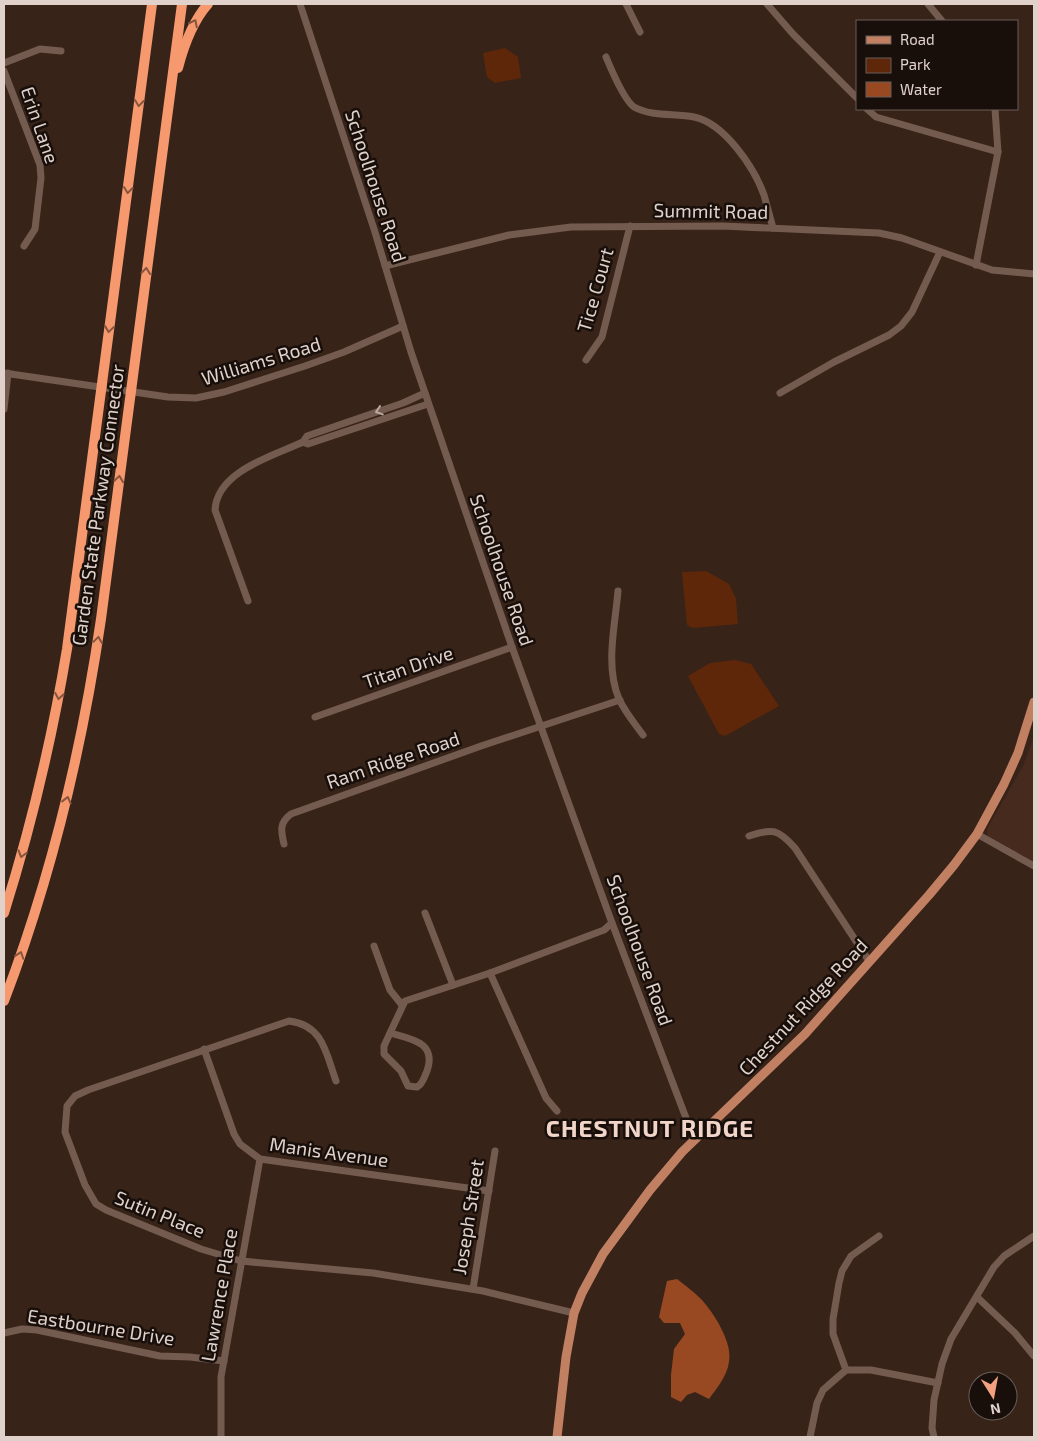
<svg xmlns="http://www.w3.org/2000/svg" width="1038" height="1441" font-family="'Exo 2',sans-serif">
<rect width="100%" height="100%" fill="#382319"/>
<path fill="#462a1e" d="M1034 736V863L988 836 987 829 1023 766Z"/>
<g fill="#5f2709">
<path d="M505 48 518 57 521 78 495 83 487 77 483 53Z"/>
<path d="M706 571 729 584 736 599 738 624 693 628 687 625 682 572Z"/>
<path d="M735 660 751 664 779 706 725 736 719 734 688 676 710 663Z"/>
</g>
<path fill="#984921" d="M677 1279C685 1285 694 1292 701 1299 714 1313 733 1343 729 1362 727 1376 717 1388 709 1399L695 1392 687 1395 681 1402 671 1397V1375L674 1349 685 1334 680 1323H664L659 1317 667 1281Z"/>
<g fill="none" stroke-linecap="round" stroke-linejoin="round">
<g stroke="#745b50" stroke-width="7">
<path d="M300 4 374 229 411 352 512 647 612 923 694 1139"/>
<path d="M626 4 640 32"/>
<path d="M767 4 793 34 857 98"/>
<path d="M928 4 942 21"/>
<path d="M606 57C611 69 624 100 634 107 652 117 675 113 694 117 724 123 754 167 764 195 767 206 770 217 773 228"/>
<path d="M4 63 40 49 61 51"/>
<path d="M4 71 40 165 41 178 35 229 24 246"/>
<path d="M867 109 876 117 998 152"/>
<path d="M976 265 998 152 995 109"/>
<path d="M385 266 509 235 571 227 722 226 879 233 902 238 992 270 1034 274"/>
<path d="M586 360 602 337 630 226"/>
<path d="M4 373 168 397 196 398 224 392 305 366 344 352 403 326"/>
<path d="M780 393 834 362 889 335 901 326 912 312 940 252"/>
<path d="M4 409 8 373"/>
<path d="M303 442 308 444 428 404"/>
<path d="M618 591C615 626 605 666 619 699 625 712 635 724 643 735"/>
<path d="M248 601 215 510C217 471 273 456 303 442L307 436 403 403 425 393"/>
<path d="M315 717 512 647"/>
<path d="M977 834 1034 866"/>
<path d="M749 836C773 828 778 829 795 848L869 961"/>
<path d="M284 844C281 831 279 823 291 814L481 746 620 700"/>
<path d="M425 913 453 985"/>
<path d="M374 946 390 990 402 1005"/>
<path d="M490 973 546 1098 557 1111"/>
<path d="M390 1033 405 1001 490 973 604 930 612 923"/>
<path d="M390 1033C411 1039 437 1042 427 1071 424 1077 423 1084 417 1087L408 1086 401 1071 384 1054V1046Z"/>
<path d="M204 1049 234 1134 240 1144 260 1159 489 1191"/>
<path d="M336 1081C326 1053 323 1025 289 1021L88 1090 75 1096 67 1106 65 1132 85 1185 96 1204 106 1210 201 1249 241 1261 373 1273 483 1291 574 1313"/>
<path d="M473 1289 495 1151"/>
<path d="M977 1297 1015 1333 1034 1356"/>
<path d="M4 1333 22 1329 37 1330 160 1356 190 1357 224 1361"/>
<path d="M846 1370H871L938 1383"/>
<path d="M221 1437V1377L260 1159"/>
<path d="M810 1437 817 1403 823 1390 846 1370 833 1334V1319L839 1283 842 1271 851 1256 879 1236"/>
<path d="M934 1437 932 1428 934 1400 942 1364 951 1339 994 1267 1004 1256 1034 1236"/>
</g>
<path stroke="#c28063" stroke-width="9" d="M557 1437 566 1357 574 1313 582 1293 603 1254 650 1190 682 1152 805 1034 929 895 954 865 977 834 1004 784 1018 753 1034 702"/>
<g stroke="#f6996f" stroke-width="10">
<path d="M178 68C184 45 192 22 208 4"/>
<path d="M4 913C31 827 52 739 67 649L152 4"/>
<path d="M4 1001C51 878 82 749 101 619L182 4"/>
</g>
</g>
<defs><path id="oneway-chevron" d="M-2-3.5L2.5 0L-2 3.5" fill="none" stroke-width="1.6" stroke-linecap="round" stroke-linejoin="round" transform="scale(1.25)"/></defs>
<g stroke="#87543d">
<use href="#oneway-chevron" transform="translate(194 23) rotate(-63)"/>
<use href="#oneway-chevron" transform="translate(139 103) rotate(97)"/>
<use href="#oneway-chevron" transform="translate(128 190) rotate(97)"/>
<use href="#oneway-chevron" transform="translate(146 271) rotate(-83)"/>
<use href="#oneway-chevron" transform="translate(109 329) rotate(98)"/>
<use href="#oneway-chevron" transform="translate(119 479) rotate(-82)"/>
<use href="#oneway-chevron" transform="translate(98 640) rotate(-82)"/>
<use href="#oneway-chevron" transform="translate(59 696) rotate(100)"/>
<use href="#oneway-chevron" transform="translate(67 800) rotate(-76)"/>
<use href="#oneway-chevron" transform="translate(22 854) rotate(106)"/>
<use href="#oneway-chevron" transform="translate(20 955) rotate(-71)"/>
</g>
<use stroke="#baa8a0" href="#oneway-chevron" transform="translate(379 411) rotate(162)"/>
<g text-anchor="middle" stroke-width="5" stroke-linejoin="round" paint-order="stroke">
<g font-size="19" fill="#e0d2cb" stroke="#180f0b">
<text transform="translate(40 125) rotate(71)" y="7">Erin Lane</text>
<text transform="translate(376 186) rotate(72)" y="7">Schoolhouse Road</text>
<text transform="translate(711 211) rotate(1)" y="7">Summit Road</text>
<text transform="translate(595 290) rotate(-74)" y="7">Tice Court</text>
<text transform="translate(261 361) rotate(-17)" y="7">Williams Road</text>
<text transform="translate(98 505) rotate(-82)" y="7">Garden State Parkway Connector</text>
<text transform="translate(502 570) rotate(71)" y="7">Schoolhouse Road</text>
<text transform="translate(408 667) rotate(-19)" y="7">Titan Drive</text>
<text transform="translate(393 760) rotate(-19)" y="7">Ram Ridge Road</text>
<text transform="translate(640 950) rotate(70)" y="7">Schoolhouse Road</text>
<text transform="translate(803 1007) rotate(-47)" y="7">Chestnut Ridge Road</text>
<text transform="translate(329 1152) rotate(8)" y="7">Manis Avenue</text>
<text transform="translate(160 1214) rotate(22)" y="7">Sutin Place</text>
<text transform="translate(468 1217) rotate(-81)" y="7">Joseph Street</text>
<text transform="translate(219 1295) rotate(-80)" y="7">Lawrence Place</text>
<text transform="translate(101 1327) rotate(9)" y="7">Eastbourne Drive</text>
</g>
<g font-size="24" font-weight="bold" letter-spacing="1" fill="#f1d5c8" stroke="#180f0b">
<text x="650" y="1137">CHESTNUT RIDGE</text>
</g>
</g>
<rect width="1038" height="1441" fill="none" stroke="#e0d2cb" stroke-width="10"/>
<rect x="856" y="20" width="162" height="90" fill="#180f0b" stroke="#685d58"/>
<rect x="866" y="36" width="25" height="8" fill="#c28063" stroke="#685d58"/>
<text x="900" y="45" font-size="15" fill="#e0d2cb">Road</text>
<rect x="866" y="58" width="25" height="15" fill="#5f2709" stroke="#685d58"/>
<text x="900" y="70" font-size="15" fill="#e0d2cb">Park</text>
<rect x="866" y="82" width="25" height="15" fill="#984921" stroke="#685d58"/>
<text x="900" y="95" font-size="15" fill="#e0d2cb">Water</text>
<g transform="translate(993 1396) rotate(169)"><circle r="24" fill="#180f0b" stroke="#685d58"/>
<path d="M0-4L9 19L0 12L-9 19Z" fill="#f1a17d"/>
<text y="-8" font-size="14" font-weight="bold" text-anchor="middle" fill="#e0d2cb">N</text>
</g>
</svg>
